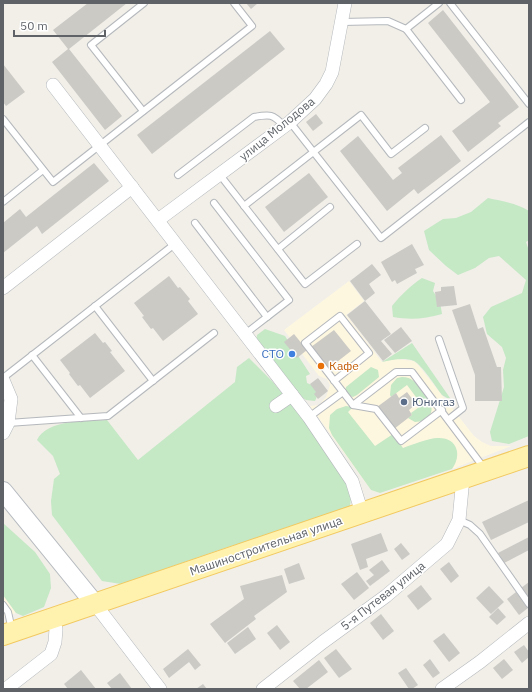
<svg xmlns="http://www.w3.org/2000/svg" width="532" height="692" font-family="'IBM Plex Sans',sans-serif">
<rect width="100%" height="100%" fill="#f1efe8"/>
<g fill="#fef7e0">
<path d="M349 281 364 301 346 315 382 362 395 359 414 361 419 366 474 436 482 442 491 446H511L452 469 380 493 371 490 310 406 319 405 326 397 330 385 327 379 319 376 284 330Z"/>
<path d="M3 595 16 613 3 617Z"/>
</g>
<g fill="#c5e8c5">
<path d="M488 198C501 201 517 203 529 211V240L526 242 529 251V436L509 444 492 441 490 432 504 387 503 370 506 358 502 347 487 334 483 317 491 307 522 293 526 280 499 256 489 258 475 268 458 275 446 266 429 250 424 231 443 219 456 218 471 212Z"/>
<path d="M422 278 435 283 433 291 440 302 442 314C425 319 410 320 393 317L392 306C401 295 410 286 422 278Z"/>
<path d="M265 329 285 336C293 349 302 361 310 374L306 376 307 383 314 386 318 394 315 401 306 400 297 394 256 341 257 335Z"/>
<path d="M412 343 450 398H447L442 395C436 387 422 365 414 361 404 357 392 360 382 362Z"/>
<path d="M249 358 272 381 309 426 352 491 350 506 335 515 228 547 121 584 102 581 52 515 51 501 54 479 60 474 53 456 37 440C47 419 87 421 107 420L138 460 235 382 237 367Z"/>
<path d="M371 367 378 370 379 377 357 395 353 397 350 396 345 391 346 387Z"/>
<path d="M402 377C412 377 416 383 422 391 430 401 438 411 424 421L415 422 408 418 412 415 411 413 422 405 407 385 391 397 390 395 391 385 397 378Z"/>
<path d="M346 406 353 407 348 412 375 446 393 434 403 448C411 445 431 437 439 438 458 438 462 456 452 469L380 493 371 490 332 435 329 428 330 415 337 409Z"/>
<path d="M3 523 35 552 50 574 51 588 44 607 23 616 16 613 3 595Z"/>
</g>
<g fill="#cccac5">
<path d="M88 3H127L69 49 122 116 105 130 52 62 68 49 53 30Z"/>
<path d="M246 3H258L251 9Z"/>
<path d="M443 10 519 107 498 123 501 126 468 152 452 131 490 102 428 23Z"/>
<path d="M270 31 285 49 152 154 137 135Z"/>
<path d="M3 64 25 92 6 106 3 102Z"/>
<path d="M316 114 323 123 313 131 306 122Z"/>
<path d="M441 135 461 161 418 194 414 189 387 211 340 151 358 136 393 180 402 173 398 168Z"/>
<path d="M94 163 109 181 42 234 37 226 3 253V223L20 209 26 217Z"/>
<path d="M309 173 328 197 284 232 265 207Z"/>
<path d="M412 244 424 265 415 269 417 273 397 284 395 280 392 282 381 262Z"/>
<path d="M372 264 381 275 369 284 375 293 365 301 350 281Z"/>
<path d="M169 276 178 288 180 287 190 299 188 301 198 314 163 341 153 328 151 329 142 317 144 316 134 303Z"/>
<path d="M454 286 457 305 437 307 435 292 441 291V287Z"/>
<path d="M365 301 391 334 381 341 392 354 383 361 347 315Z"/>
<path d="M470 304 478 329 483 327 497 367H501L502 401H475V375L452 310Z"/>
<path d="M401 327 412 341 395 353 384 340Z"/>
<path d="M334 330 351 351 328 369 311 347Z"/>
<path d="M95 333 103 343 105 342 112 351 110 352 125 371 90 398 80 385 78 386 69 374 70 373 60 360Z"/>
<path d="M294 334 307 350 297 358 284 342Z"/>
<path d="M318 378 328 391 318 399 314 394 316 392 310 384Z"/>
<path d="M407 392 416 404 409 410 412 415 394 429 377 407 396 393 399 398Z"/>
<path d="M529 500V522L491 540 482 522Z"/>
<path d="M381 533 388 551 366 559 368 567 360 570 351 544Z"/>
<path d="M529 537V550L504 563 498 553Z"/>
<path d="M401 543 410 554 402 560 394 549Z"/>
<path d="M382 560 390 571 370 586 366 581 374 575 369 570Z"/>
<path d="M449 562 459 576 451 583 440 569Z"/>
<path d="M299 563 305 579 289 584 284 569Z"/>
<path d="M357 572 369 588 354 600 341 584Z"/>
<path d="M282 575 287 592 254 616 256 619 225 643 210 624 244 599 240 586Z"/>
<path d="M529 582V598L521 588Z"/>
<path d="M421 585 432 599 418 610 407 596Z"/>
<path d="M489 586 504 602 491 614 476 598Z"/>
<path d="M516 592 528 608 519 615 507 599Z"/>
<path d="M498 608 506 617 497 625 489 617Z"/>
<path d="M381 614 394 631 383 640 370 623Z"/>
<path d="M277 625 290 642 280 650 267 633Z"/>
<path d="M248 627 256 639 235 654 227 643Z"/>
<path d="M444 633 460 653 449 662 433 641Z"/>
<path d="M524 645 529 652V657L522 663 514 652Z"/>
<path d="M188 649 201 665 195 670 189 662 169 678 163 669Z"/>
<path d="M336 649 352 669 339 678 324 658Z"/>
<path d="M430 659 440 673 433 678 423 665Z"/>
<path d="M504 659 513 670 502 679 493 668Z"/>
<path d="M319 660 328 672 306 689H300L293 681Z"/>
<path d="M406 668 418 685 412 689H409L398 673Z"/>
<path d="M81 670 96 689H68L64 684Z"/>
<path d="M120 673 132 689H112L107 683Z"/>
<path d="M203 684 207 689H196Z"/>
</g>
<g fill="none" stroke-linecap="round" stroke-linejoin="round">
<defs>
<g id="service">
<path d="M439 3 406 29 461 100"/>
<path d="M450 3 529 104"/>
<path d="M342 22 388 21 406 29"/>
<path d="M143 111 91 45 144 3"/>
<path d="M3 119 53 182 252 26 234 3"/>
<path d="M290 122 381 238 529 122"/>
<path d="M178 175 254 117C270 114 273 114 284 126"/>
<path d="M220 175 305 284 357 244"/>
<path d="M3 202 43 170"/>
<path d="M214 203 289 300 267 317"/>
<path d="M244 206 361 115 391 154 425 128"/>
<path d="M195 223 267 317 245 334"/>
<path d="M278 249 330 207"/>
<path d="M95 306 153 381"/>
<path d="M439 339 463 408 449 419"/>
<path d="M32 355 81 418"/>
<path d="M3 378 176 243"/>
<path d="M334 381 369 353 340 316 305 343 353 405 376 409 401 441 442 410"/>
<path d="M353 405 396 372H412L484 468"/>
<path d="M309 417 343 392"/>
<path d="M8 423 108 416 214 333"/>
<path d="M459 520 470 525 480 534 529 604"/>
<path d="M3 605 8 612 12 630"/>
</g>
<g id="minor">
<path d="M53 85 309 417 352 481 362 513"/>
<path d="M158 220 290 122 315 99 326 84 332 72 345 3"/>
<path d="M3 288 132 187"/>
<path d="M3 380 11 399 8 423 3 433"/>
<path d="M276 406 292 395"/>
<path d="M95 604 160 689"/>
<path d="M6 689 51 654 55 642 56 629 52 619"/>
<path d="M263 689 323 642 386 596 447 544 459 520 463 478"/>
<path d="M442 689 480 662 529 623"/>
</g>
<path id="secondary" d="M3 491 95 604"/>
<path id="primary" d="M3 635 529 456"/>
</defs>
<use href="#service" stroke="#b5b8bc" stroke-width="8"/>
<use href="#minor" stroke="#b5b8bc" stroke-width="14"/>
<use href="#secondary" stroke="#b6babf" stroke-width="20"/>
<use href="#primary" stroke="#f2c960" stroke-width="22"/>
<use href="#service" stroke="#fff" stroke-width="6"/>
<use href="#minor" stroke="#fff" stroke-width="13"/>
<use href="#secondary" stroke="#fff" stroke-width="18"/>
<use href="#primary" stroke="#fff2af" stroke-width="20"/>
</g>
<circle fill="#3f7fe0" stroke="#fff" stroke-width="1.5" cx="292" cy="354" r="4"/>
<circle fill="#e8710a" stroke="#fff" stroke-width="1.5" cx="321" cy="366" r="4"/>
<circle fill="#5c6f8a" stroke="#fff" stroke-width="1.5" cx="404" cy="402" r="4"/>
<g text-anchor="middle" stroke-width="3" stroke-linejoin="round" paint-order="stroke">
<g font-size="12" fill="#5f6368" stroke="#fff">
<text transform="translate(277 129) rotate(-39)" y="4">улица Молодова</text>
<text transform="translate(266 546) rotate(-19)" y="4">Машиностроительная улица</text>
<text transform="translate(383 596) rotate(-38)" y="4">5-я Путевая улица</text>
</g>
<g font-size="12" fill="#366cbe" stroke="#fff" text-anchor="end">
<text x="284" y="358">СТО</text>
</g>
<g font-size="12" fill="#c56008" stroke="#fff" text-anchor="start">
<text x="329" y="370">Кафе</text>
</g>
<g font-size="12" fill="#4e5e75" stroke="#fff" text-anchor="start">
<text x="412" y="406">Юнигаз</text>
</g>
</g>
<rect width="532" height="692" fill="none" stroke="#5f6368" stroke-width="8"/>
<path d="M14 30v6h91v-6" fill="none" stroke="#5f6368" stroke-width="2"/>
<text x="20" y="30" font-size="12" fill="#5f6368" stroke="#ffffff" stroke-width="3" paint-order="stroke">50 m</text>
</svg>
